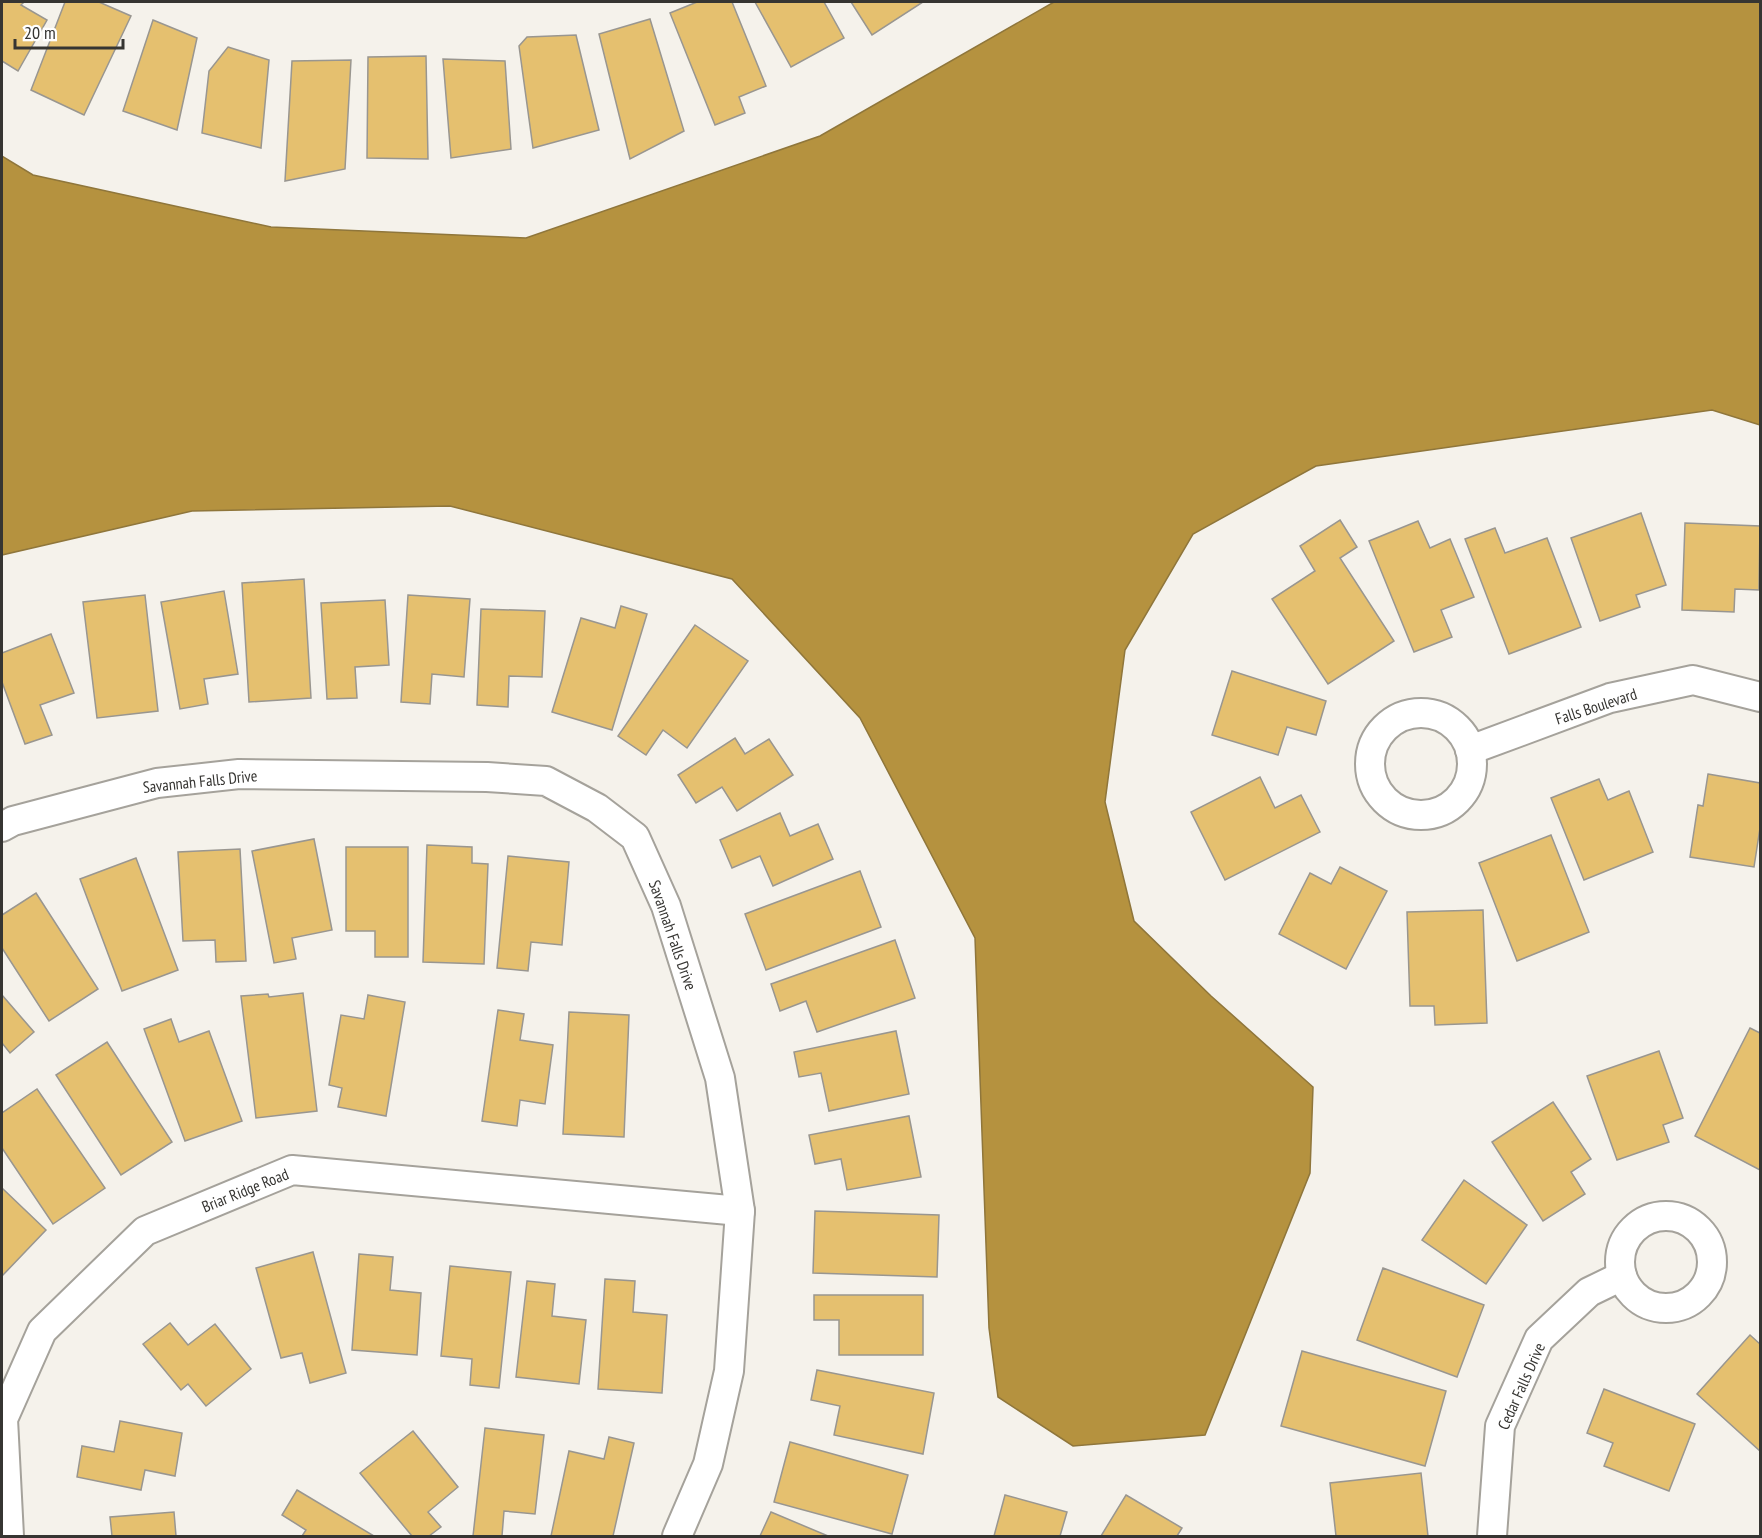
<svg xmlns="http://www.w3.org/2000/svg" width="1762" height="1538" font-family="'PT Sans Narrow',sans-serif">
<rect width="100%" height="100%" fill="#f5f2eb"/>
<path fill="#b5923f" stroke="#8f763b" stroke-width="1.5" d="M1054 2H1760V425L1712 410 1316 466 1193 534 1125 650 1105 802 1134 921 1211 996 1313 1087 1310 1173 1205 1435 1073 1446 998 1397 989 1328 975 938 860 718 732 579 450 506 192 511 2 555V156L33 175 271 227 526 238 820 136Z"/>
<g fill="#e5c06f" stroke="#999690" stroke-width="1.5">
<path d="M2 2H24L21 5 47 20 18 71 2 61Z"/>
<path d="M65 2H99L131 16 84 115 31 90Z"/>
<path d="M697 2H732L766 86 739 97 745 113 715 125 670 13Z"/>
<path d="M755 2H824L844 38 791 67Z"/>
<path d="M851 2H923L872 35Z"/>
<path d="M650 19 684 131 630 159 599 34Z"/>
<path d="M153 20 197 38 177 130 123 111Z"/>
<path d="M576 35 599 130 533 148 519 46 527 37Z"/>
<path d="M228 47 269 60 261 148 202 133 209 71Z"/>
<path d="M426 56 428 159 367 158 368 57Z"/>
<path d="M443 59 505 61 511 149 451 158Z"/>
<path d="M351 60 345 169 285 181 292 61Z"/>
<path d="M1641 513 1666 585 1636 595 1640 607 1600 621 1571 538Z"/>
<path d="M1340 520 1357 547 1340 558 1394 641 1328 684 1272 599 1315 571 1300 546Z"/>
<path d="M1418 521 1430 548 1450 539 1474 597 1441 610 1452 637 1414 652 1369 541Z"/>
<path d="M1685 523 1760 526 1759 590 1735 589 1734 612 1682 610Z"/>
<path d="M1495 528 1505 553 1547 538 1581 627 1509 654 1465 539Z"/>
<path d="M304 579 311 698 249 702 242 583Z"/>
<path d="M224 591 238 674 204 679 208 704 180 709 161 602Z"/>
<path d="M145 595 158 711 97 718 83 602Z"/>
<path d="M408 595 470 599 464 677 432 674 430 704 401 702Z"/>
<path d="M385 600 389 665 355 667 357 698 327 699 321 603Z"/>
<path d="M621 606 647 614 612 730 552 712 581 618 615 628Z"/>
<path d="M481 609 545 611 542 677 509 676 508 707 477 705Z"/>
<path d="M695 625 748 661 687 748 663 730 646 755 618 736Z"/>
<path d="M51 634 74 693 40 705 52 735 25 744 2 682V653Z"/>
<path d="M1232 671 1326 701 1316 735 1287 727 1278 755 1212 735Z"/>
<path d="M735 738 745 754 769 739 793 775 737 811 722 787 696 803 678 775Z"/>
<path d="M1708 774 1760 783V828L1754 867 1690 857 1698 805 1703 806Z"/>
<path d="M1260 777 1275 808 1301 795 1320 832 1225 880 1191 812Z"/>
<path d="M1599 779 1608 800 1629 791 1653 852 1584 880 1551 798Z"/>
<path d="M780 813 790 836 818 824 833 859 773 886 760 856 732 868 720 840Z"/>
<path d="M1551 835 1589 932 1517 961 1479 863Z"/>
<path d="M314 839 332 930 292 938 296 959 274 963 252 851Z"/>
<path d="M427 845 472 847V863L488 864 484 964 423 962Z"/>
<path d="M346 847H408V957H375V931H346Z"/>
<path d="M240 849 246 961 216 962 215 940 183 941 178 852Z"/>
<path d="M508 856 569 862 562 945 531 942 528 971 497 968Z"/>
<path d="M136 858 178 970 122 991 80 879Z"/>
<path d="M1340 867 1387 891 1346 969 1279 934 1310 873 1331 884Z"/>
<path d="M860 871 881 927 766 970 745 914Z"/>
<path d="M36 893 98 989 49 1021 2 948V915Z"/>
<path d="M1483 910 1487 1023 1435 1025 1434 1006H1410L1407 912Z"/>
<path d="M895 940 915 998 817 1032 806 1001 780 1011 771 984Z"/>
<path d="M303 993 317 1111 256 1118 241 996 268 994 269 997Z"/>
<path d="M2 995 34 1032 10 1053 2 1043Z"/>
<path d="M368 995 405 1002 386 1116 338 1107 342 1088 329 1085 341 1015 364 1019Z"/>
<path d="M498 1010 524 1014 520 1040 553 1045 545 1104 520 1100 517 1126 482 1121Z"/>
<path d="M569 1012 629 1015 624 1137 563 1134Z"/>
<path d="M171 1019 179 1042 209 1031 242 1121 185 1141 144 1029Z"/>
<path d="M1750 1028 1760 1033V1170L1695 1136Z"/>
<path d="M896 1031 909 1094 829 1111 821 1073 799 1077 794 1052Z"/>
<path d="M107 1042 172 1142 121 1175 56 1075Z"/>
<path d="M1659 1051 1683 1118 1663 1125 1669 1142 1617 1160 1587 1076Z"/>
<path d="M37 1089 105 1188 53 1224 2 1148V1113Z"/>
<path d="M1553 1102 1591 1159 1571 1172 1585 1194 1543 1221 1492 1142Z"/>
<path d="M909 1116 921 1177 847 1190 841 1159 815 1164 809 1135Z"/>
<path d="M1464 1180 1527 1225 1486 1284 1422 1240Z"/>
<path d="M2 1188 46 1230 3 1275 2 1274Z"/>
<path d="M815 1211 939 1215 937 1277 813 1273Z"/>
<path d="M313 1252 346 1373 310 1383 302 1353 281 1358 256 1268Z"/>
<path d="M359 1254 393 1257 390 1290 421 1293 417 1355 352 1350Z"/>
<path d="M450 1266 511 1272 499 1388 470 1385 472 1359 441 1356Z"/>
<path d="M1383 1268 1484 1305 1457 1377 1357 1340Z"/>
<path d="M605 1279 635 1281 633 1312 667 1315 662 1393 598 1389Z"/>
<path d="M527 1281 555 1284 552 1316 586 1320 579 1384 516 1377Z"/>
<path d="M814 1295H923V1355H839V1320H814Z"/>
<path d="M170 1323 188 1345 215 1324 251 1369 206 1406 188 1384 181 1390 143 1344Z"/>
<path d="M1750 1335 1760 1344V1451L1697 1394Z"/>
<path d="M1302 1351 1446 1391 1425 1466 1281 1426Z"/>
<path d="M817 1370 934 1393 923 1454 834 1435 840 1406 811 1400Z"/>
<path d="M1604 1389 1695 1424 1669 1491 1604 1466 1613 1443 1587 1433Z"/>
<path d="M120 1421 182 1433 175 1476 145 1470 141 1490 77 1477 82 1446 114 1452Z"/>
<path d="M485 1428 544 1435 535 1514 504 1511 502 1536H473Z"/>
<path d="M413 1431 458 1487 428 1512 441 1527 429 1536H412L360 1473Z"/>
<path d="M609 1437 634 1443 613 1536H551L569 1451 604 1459Z"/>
<path d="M790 1442 908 1475 892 1534 774 1502Z"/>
<path d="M1421 1473 1428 1536H1336L1330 1483Z"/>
<path d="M297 1490 374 1536H302L306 1530 282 1515Z"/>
<path d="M1005 1495 1067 1512 1060 1536H994Z"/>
<path d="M1126 1495 1182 1528 1177 1536H1101Z"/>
<path d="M174 1512 176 1536H112L110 1517Z"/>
<path d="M771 1512 828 1536H760Z"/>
</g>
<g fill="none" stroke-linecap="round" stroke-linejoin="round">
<defs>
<g id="street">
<circle cx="1421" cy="764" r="51"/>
<path d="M1470 750 1610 698 1693 680 1760 697"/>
<path d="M2 827 13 821 157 783 239 774 487 777 546 781 597 808 635 837 666 906 720 1078 740 1211 729 1371 708 1464 677 1536"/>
<circle cx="1666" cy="1262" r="46"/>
<path d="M9 1536 3 1419 42 1331 145 1231 292 1170 740 1211"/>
<path d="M1492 1536 1500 1426 1539 1339 1589 1292 1622 1276"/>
</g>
</defs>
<use href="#street" stroke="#a5a29b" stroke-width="32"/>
<use href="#street" stroke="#fff" stroke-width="28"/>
</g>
<g text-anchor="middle" stroke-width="4.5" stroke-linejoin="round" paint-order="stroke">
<g font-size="16" fill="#363532" stroke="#fff">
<text transform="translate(1596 706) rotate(-18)" y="6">Falls Boulevard</text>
<text transform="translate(200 781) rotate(-6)" y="6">Savannah Falls Drive</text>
<text transform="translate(673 935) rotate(71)" y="6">Savannah Falls Drive</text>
<text transform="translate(245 1190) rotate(-22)" y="6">Briar Ridge Road</text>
<text transform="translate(1521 1386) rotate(-66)" y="6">Cedar Falls Drive</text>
</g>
</g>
<rect width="1762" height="1538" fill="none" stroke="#363532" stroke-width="6"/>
<path d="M15 39v9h108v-9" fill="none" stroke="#363532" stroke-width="3"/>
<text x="24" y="39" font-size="18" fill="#363532" stroke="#ffffff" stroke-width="4.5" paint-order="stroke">20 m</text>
</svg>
